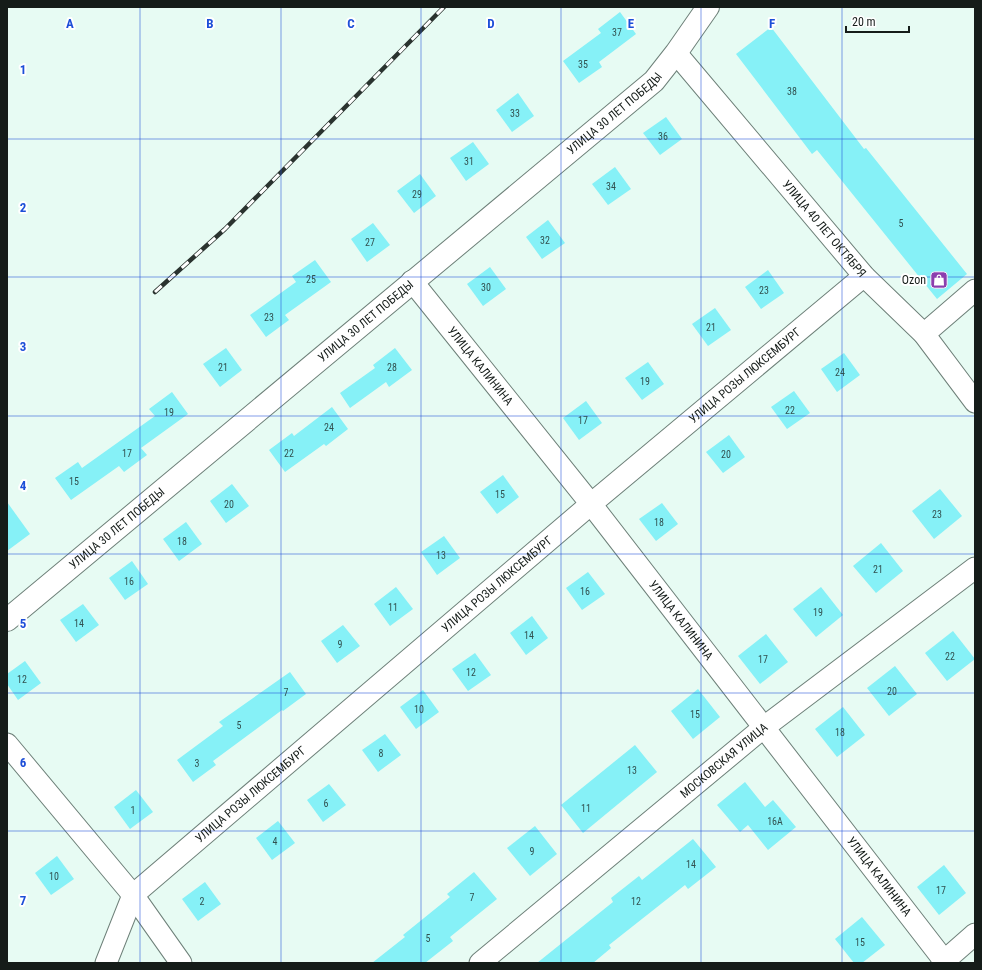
<svg xmlns="http://www.w3.org/2000/svg" width="982" height="970" font-family="'Roboto Condensed',sans-serif">
<rect width="100%" height="100%" fill="#e7fbf3"/>
<g fill="#86f1f7">
<path d="M620 12 636 34 599 62 602 67 579 83 563 61 601 33 598 29Z"/>
<path d="M771 27 864 149 866 148 967 274 937 299 817 150 812 154 736 54Z"/>
<path d="M518 93 534 116 512 132 496 110Z"/>
<path d="M666 117 682 139 660 155 643 133Z"/>
<path d="M473 142 489 164 466 181 450 158Z"/>
<path d="M615 167 631 189 608 205 592 184Z"/>
<path d="M420 174 436 196 414 213 397 191Z"/>
<path d="M548 220 565 243 542 259 526 237Z"/>
<path d="M373 223 390 245 367 262 351 239Z"/>
<path d="M315 260 331 282 285 315 289 320 266 337 250 315 296 282 292 276Z"/>
<path d="M490 267 506 289 483 306 467 284Z"/>
<path d="M768 270 784 293 761 309 745 287Z"/>
<path d="M715 308 731 330 708 346 692 324Z"/>
<path d="M226 348 242 370 220 387 203 364Z"/>
<path d="M395 348 412 370 389 387 386 382 350 408 340 393 375 368 373 365Z"/>
<path d="M844 353 860 375 837 392 821 369Z"/>
<path d="M648 362 664 384 642 400 625 378Z"/>
<path d="M794 391 810 413 787 429 771 407Z"/>
<path d="M172 392 188 414 141 448 147 455 124 472 119 466 71 500 55 478 78 462 82 468 155 416 149 409Z"/>
<path d="M586 401 602 423 579 440 563 418Z"/>
<path d="M332 407 348 429 326 446 324 444 285 472 269 450 292 433 294 436Z"/>
<path d="M729 435 745 457 723 473 706 452Z"/>
<path d="M503 475 519 497 497 514 480 492Z"/>
<path d="M232 484 249 506 226 523 210 501Z"/>
<path d="M940 489 962 516 934 539 912 511Z"/>
<path d="M7 502 30 534 7 551Z"/>
<path d="M662 503 678 524 656 541 639 519Z"/>
<path d="M186 522 202 544 179 561 163 539Z"/>
<path d="M444 536 460 558 437 575 421 552Z"/>
<path d="M881 543 903 571 876 593 853 566Z"/>
<path d="M132 561 148 584 125 600 109 578Z"/>
<path d="M588 572 605 594 582 610 566 588Z"/>
<path d="M396 587 413 609 390 626 374 604Z"/>
<path d="M821 587 843 615 816 637 793 609Z"/>
<path d="M83 604 99 625 76 642 60 620Z"/>
<path d="M532 616 548 638 526 655 510 633Z"/>
<path d="M343 625 360 646 337 663 321 641Z"/>
<path d="M953 631 975 659 947 681 925 653Z"/>
<path d="M766 634 788 662 760 684 738 656Z"/>
<path d="M475 653 491 675 468 691 452 669Z"/>
<path d="M25 661 41 683 18 700 7 684V674Z"/>
<path d="M895 666 917 694 889 716 867 688Z"/>
<path d="M290 672 306 694 283 711 282 710 213 761 216 765 193 782 177 760 223 726 219 722Z"/>
<path d="M698 689 720 717 693 739 671 711Z"/>
<path d="M423 690 439 712 416 729 400 707Z"/>
<path d="M843 707 865 735 837 757 815 729Z"/>
<path d="M385 734 401 755 378 772 362 750Z"/>
<path d="M635 745 657 772 583 833 561 805Z"/>
<path d="M745 782 765 807 773 800 796 827 768 850 748 825 740 832 717 805Z"/>
<path d="M329 784 346 805 323 822 307 800Z"/>
<path d="M136 790 153 812 130 829 114 807Z"/>
<path d="M278 821 295 843 272 860 256 838Z"/>
<path d="M535 826 557 854 530 876 507 848Z"/>
<path d="M693 839 716 867 688 889 685 885 609 945 611 948 593 963H537L613 902 611 898 639 876 642 880Z"/>
<path d="M57 856 74 879 51 895 35 873Z"/>
<path d="M944 865 966 893 939 915 917 887Z"/>
<path d="M474 872 497 899 450 937 453 941 425 963H372L405 937 403 935 450 897 447 894Z"/>
<path d="M205 882 221 904 198 921 182 899Z"/>
<path d="M862 917 885 945 862 963H854L835 939Z"/>
</g>
<g fill="none" stroke-linecap="round" stroke-linejoin="round">
<defs>
<g id="minor">
<path id="s1" d="M676 53 864 276 924 334 975 402"/>
<path id="s2" d="M412 281 591 504 946 963"/>
<path d="M924 334 975 290"/>
<path d="M7 744 133 895 106 963"/>
<path id="s3" d="M181 963 133 895 591 504 864 276"/>
<path id="s4" d="M480 963 763 728 975 568"/>
<path d="M942 963 975 934"/>
</g>
<g id="major">
<path id="s5" d="M7 620 654 81 676 53 708 7"/>
</g>
</defs>
<use href="#minor" stroke="#6e8079" stroke-width="23"/>
<use href="#major" stroke="#6e8079" stroke-width="24"/>
<use href="#minor" stroke="#fff" stroke-width="21"/>
<use href="#major" stroke="#fff" stroke-width="22"/>
<defs>
<path id="rail" d="M155 292 225 229 444 7"/>
</defs>
<use href="#rail" stroke="#2a332f" stroke-width="4.5"/>
<use href="#rail" stroke="#fff" stroke-width="3" stroke-dasharray="9" stroke-linecap="butt"/>
</g>
<path fill="none" stroke="#1d4ed8" stroke-width="1" stroke-opacity="0.55" d="M140 7V963M281 7V963M421 7V963M561 7V963M701 7V963M842 7V963M7 139H975M7 277H975M7 416H975M7 554H975M7 693H975M7 831H975"/>
<defs>
<symbol id="shop-square" viewBox="-11 -11 22 22"><rect x="-9" y="-9" width="18" height="18" rx="4" fill="#8c3eae" stroke="#fff"/><path d="M-5-2.5h2.3a2.7 3.5 0 0 1 5.4 0H5L5.5 6h-11ZM-1.5-2.5h3a1.5 2.3 0 0 0-3 0Z" fill="#fff"/></symbol>
</defs>
<g fill-rule="evenodd">
<use href="#shop-square" x="929" y="270" width="20" height="20"/>
</g>
<g text-anchor="middle" stroke-width="4" stroke-linejoin="round" paint-order="stroke">
<g font-size="10" fill="#315150">
<text x="617" y="36">37</text>
<text x="583" y="68">35</text>
<text x="792" y="95">38</text>
<text x="515" y="117">33</text>
<text x="663" y="140">36</text>
<text x="469" y="165">31</text>
<text x="611" y="190">34</text>
<text x="417" y="198">29</text>
<text x="901" y="227">5</text>
<text x="545" y="244">32</text>
<text x="370" y="246">27</text>
<text x="311" y="283">25</text>
<text x="486" y="291">30</text>
<text x="764" y="294">23</text>
<text x="269" y="321">23</text>
<text x="711" y="331">21</text>
<text x="223" y="371">21</text>
<text x="392" y="371">28</text>
<text x="840" y="376">24</text>
<text x="645" y="385">19</text>
<text x="790" y="414">22</text>
<text x="169" y="416">19</text>
<text x="583" y="424">17</text>
<text x="329" y="431">24</text>
<text x="127" y="457">17</text>
<text x="289" y="457">22</text>
<text x="726" y="458">20</text>
<text x="74" y="485">15</text>
<text x="500" y="498">15</text>
<text x="229" y="508">20</text>
<text x="937" y="518">23</text>
<text x="659" y="526">18</text>
<text x="182" y="545">18</text>
<text x="441" y="559">13</text>
<text x="878" y="573">21</text>
<text x="129" y="585">16</text>
<text x="585" y="595">16</text>
<text x="393" y="611">11</text>
<text x="818" y="616">19</text>
<text x="79" y="627">14</text>
<text x="529" y="639">14</text>
<text x="340" y="648">9</text>
<text x="950" y="660">22</text>
<text x="763" y="663">17</text>
<text x="471" y="676">12</text>
<text x="22" y="683">12</text>
<text x="892" y="695">20</text>
<text x="286" y="696">7</text>
<text x="419" y="713">10</text>
<text x="695" y="718">15</text>
<text x="239" y="729">5</text>
<text x="840" y="736">18</text>
<text x="381" y="757">8</text>
<text x="197" y="767">3</text>
<text x="632" y="774">13</text>
<text x="326" y="807">6</text>
<text x="586" y="812">11</text>
<text x="133" y="814">1</text>
<text x="775" y="825">16А</text>
<text x="275" y="845">4</text>
<text x="532" y="855">9</text>
<text x="691" y="868">14</text>
<text x="54" y="880">10</text>
<text x="941" y="894">17</text>
<text x="472" y="901">7</text>
<text x="202" y="905">2</text>
<text x="636" y="905">12</text>
<text x="428" y="942">5</text>
<text x="860" y="946">15</text>
</g>
<g font-size="12" fill="#151c19" stroke="#fff">
<text dy="4" stroke="none"><textPath href="#s5" startOffset="791">УЛИЦА 30 ЛЕТ ПОБЕДЫ</textPath></text>
<text dy="4" stroke="none"><textPath href="#s1" startOffset="230">УЛИЦА 40 ЛЕТ ОКТЯБРЯ</textPath></text>
<text dy="4" stroke="none"><textPath href="#s5" startOffset="467">УЛИЦА 30 ЛЕТ ПОБЕДЫ</textPath></text>
<text dy="4" stroke="none"><textPath href="#s2" startOffset="109">УЛИЦА КАЛИНИНА</textPath></text>
<text dy="4" stroke="none"><textPath href="#s3" startOffset="886">УЛИЦА РОЗЫ ЛЮКСЕМБУРГ</textPath></text>
<text dy="4" stroke="none"><textPath href="#s5" startOffset="143">УЛИЦА 30 ЛЕТ ПОБЕДЫ</textPath></text>
<text dy="4" stroke="none"><textPath href="#s3" startOffset="562">УЛИЦА РОЗЫ ЛЮКСЕМБУРГ</textPath></text>
<text dy="4" stroke="none"><textPath href="#s2" startOffset="433">УЛИЦА КАЛИНИНА</textPath></text>
<text dy="4" stroke="none"><textPath href="#s4" startOffset="317">МОСКОВСКАЯ УЛИЦА</textPath></text>
<text dy="4" stroke="none"><textPath href="#s3" startOffset="238">УЛИЦА РОЗЫ ЛЮКСЕМБУРГ</textPath></text>
<text dy="4" stroke="none"><textPath href="#s2" startOffset="757">УЛИЦА КАЛИНИНА</textPath></text>
</g>
<g font-size="12" fill="#151c19" stroke="#fff" text-anchor="end">
<text x="926" y="284">Ozon</text>
</g>
</g>
<g font-size="13" text-anchor="middle" font-weight="bold" fill="#1d4ed8" stroke="#fff" stroke-width="4" stroke-linejoin="round" paint-order="stroke">
<text x="70" y="28">A</text>
<text x="210" y="28">B</text>
<text x="351" y="28">C</text>
<text x="491" y="28">D</text>
<text x="631" y="28">E</text>
<text x="772" y="28">F</text>
<text x="23" y="74">1</text>
<text x="23" y="212">2</text>
<text x="23" y="351">3</text>
<text x="23" y="490">4</text>
<text x="23" y="628">5</text>
<text x="23" y="767">6</text>
<text x="23" y="905">7</text>
</g>
<rect width="982" height="970" fill="none" stroke="#151c19" stroke-width="16"/>
<path d="M846 26v6h63v-6" fill="none" stroke="#151c19" stroke-width="2"/>
<text x="852" y="26" font-size="12" fill="#151c19" stroke="#ffffff" stroke-width="3" paint-order="stroke">20 m</text>
</svg>
